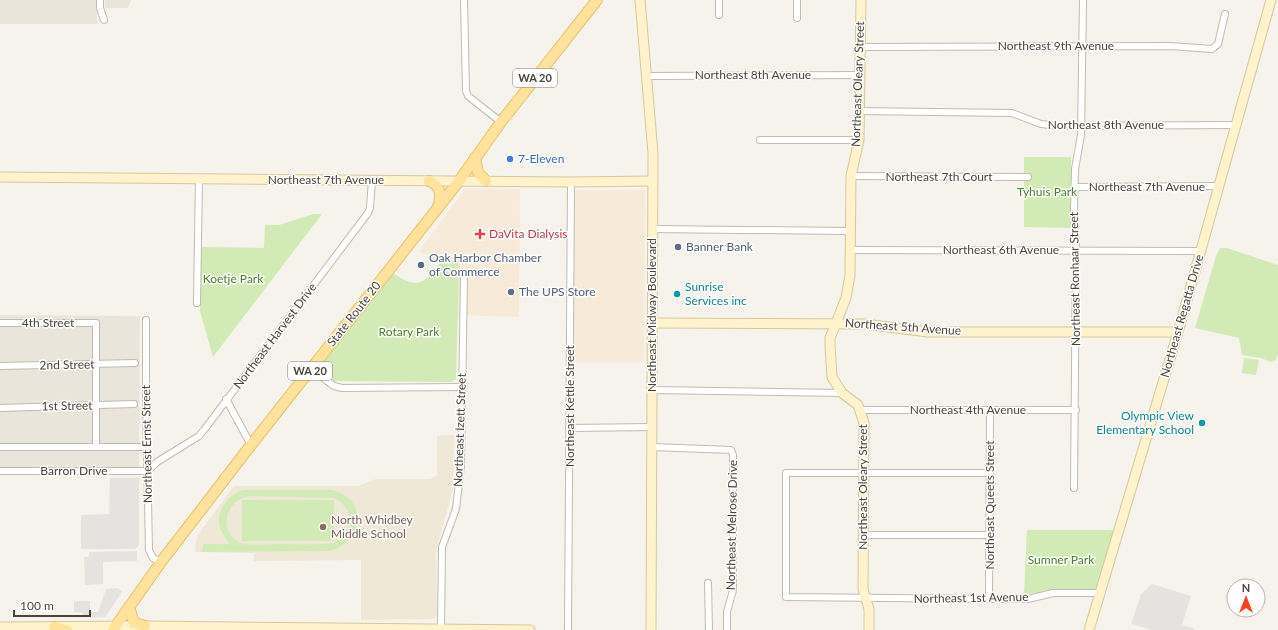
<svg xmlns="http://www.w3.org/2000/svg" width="1278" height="630" font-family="Lato,sans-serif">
<rect width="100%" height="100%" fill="#f6f3ec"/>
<g fill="#eae5da">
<rect x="0" y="0" width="97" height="24"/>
<path d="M105 0H131L128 8H105Z"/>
<path d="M0 315 140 316 139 469H0Z"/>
</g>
<g fill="#f7ead8">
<path d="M465 189H520L519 317 456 315V269L419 251Z"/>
<path d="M574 190H645L644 362H572Z"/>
</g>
<path fill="#efe8d6" d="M454 435 453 489 436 551 437 616 434 619 361 620V560L254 561V553L195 552V544L199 533 234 486H358L376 479H430L437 475V436Z"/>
<g fill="#d2eab5" fill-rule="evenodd">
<path d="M1024 157H1071V228L1024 227Z"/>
<path d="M313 214H322L213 357 200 311 201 247 264 248 265 225H279Z"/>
<path d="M1220 248H1227L1278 265V354L1276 360 1271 362 1261 358 1242 355 1239 338 1195 328 1216 256Z"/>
<path d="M443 258 457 263 460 266 459 271 456 379 451 382 335 381 321 374 319 366 393 273C419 292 428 281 443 258Z"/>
<path d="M1244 358 1259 360 1256 375 1242 373Z"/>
<path d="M243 490H332C369 499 364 542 330 551L202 552 203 544H229C227 539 223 535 221 530 214 512 227 496 243 490ZM249 496 334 498C355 508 354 532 334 543 316 545 297 544 279 544 268 544 255 546 245 544 218 538 222 501 249 496Z"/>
<rect x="242" y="500" width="92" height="41"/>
<path d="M1027 530H1114L1097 589 1048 590 1024 595Z"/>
</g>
<g fill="#e5e3e0">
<path d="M110 478H139V545L135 549H81V515L109 514Z"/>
<path d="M137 551V561L103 562V584L85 585 84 557H89V552Z"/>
<path d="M1152 584 1191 596 1182 625 1194 628V630H1152L1131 624 1141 594Z"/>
<path d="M118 588 122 592 105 617H83V613L74 612V601H90V612H98L106 589Z"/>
</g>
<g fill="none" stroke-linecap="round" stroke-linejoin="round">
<defs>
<g id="street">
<path d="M100 0V8L104 20"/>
<path d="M464 0 466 91 468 96 501 122"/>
<path d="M719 0V15"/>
<path d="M797 0V18"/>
<path d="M860 47 1170 46 1212 49 1218 44 1225 14"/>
<path d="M646 76 860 75"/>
<path d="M859 111 1012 113 1041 124 1059 126 1235 125"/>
<path d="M760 140H859"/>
<path d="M851 176 1028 177"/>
<path d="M1075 187 1218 186"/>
<path d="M652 229 849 231"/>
<path d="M849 250 1200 251"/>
<path d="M197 303 199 179"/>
<path d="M146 320V402L149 550 153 558 161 562"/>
<path d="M0 323H96V447"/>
<path d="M0 366 135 363"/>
<path d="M311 369 334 386 342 388 461 387"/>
<path d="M652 390 842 393"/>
<path d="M226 399 251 445"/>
<path d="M0 408 134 404"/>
<path d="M861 410H1076"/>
<path d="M569 428 652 427"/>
<path d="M0 447H147"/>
<path d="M652 447 731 450 733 455V590L727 612V630"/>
<path d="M0 471H148"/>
<path d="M148 471 157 462 199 436 204 430 368 213 370 208 372 180"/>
<path d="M990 473H786V597L989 599H1028L1053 593H1100"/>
<path d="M1074 488 1076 251 1074 210 1075 169 1081 135 1083 0"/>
<path d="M863 535H989"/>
<path d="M708 583 709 630"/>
<path d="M989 599 990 410"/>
<path d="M441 628 442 547 456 509 461 465 464 277"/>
<path d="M568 630 571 182"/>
</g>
<g id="secondary">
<path d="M640 0 653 153 651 630"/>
<path d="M861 0 859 140 851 176 850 275 846 298 830 338V346L832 377 842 393 858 405 864 423 863 589 869 609V630"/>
<path d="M0 177 571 182 653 181"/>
<path d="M652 323 864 324 928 332H1178"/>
<path d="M0 627 145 626 530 630"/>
<path d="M1089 630 1178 332 1271 0"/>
</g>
<g id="primary">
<path d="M475 158 478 173 486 181"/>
<path d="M429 181C441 186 442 195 438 207"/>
<path d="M129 607 134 623 145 626"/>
<path d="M54 627 67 630"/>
<path d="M113 630 161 562 251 445 459 181 501 122 597 0"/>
</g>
</defs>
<use href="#street" stroke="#c2bbae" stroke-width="8"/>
<use href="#secondary" stroke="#d6c79b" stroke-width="11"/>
<use href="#primary" stroke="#e6c16a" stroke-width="12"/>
<use href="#street" stroke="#fff" stroke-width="6"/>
<use href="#secondary" stroke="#fff3cd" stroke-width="9"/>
<use href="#primary" stroke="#ffe39c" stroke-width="10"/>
</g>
<circle fill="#3f7fe0" stroke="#fff" stroke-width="1.5" cx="510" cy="159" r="4"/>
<path fill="#e0444e" stroke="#fff" stroke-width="1.5" d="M478 228h4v4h4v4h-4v4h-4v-4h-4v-4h4z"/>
<g fill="#5c6f8a" stroke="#fff" stroke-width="1.5">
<circle cx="678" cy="247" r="4"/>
<circle cx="421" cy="265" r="4"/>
<circle cx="511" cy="292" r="4"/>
</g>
<g fill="#0f9aa8" stroke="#fff" stroke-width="1.5">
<circle cx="677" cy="294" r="4"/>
<circle cx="1202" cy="423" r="4"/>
</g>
<circle fill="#8d6e63" stroke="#fff" stroke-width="1.5" cx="323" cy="527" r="4"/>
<g text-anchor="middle" stroke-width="3" stroke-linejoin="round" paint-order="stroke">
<g fill="#fff" stroke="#817c74" stroke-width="1">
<rect x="513" y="69" width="44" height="18" rx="3"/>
<rect x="288" y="362" width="44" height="18" rx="3"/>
</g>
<g font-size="11" font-weight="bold" fill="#4b4439">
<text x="535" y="82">WA 20</text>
<text x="310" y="375">WA 20</text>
</g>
<g font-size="12" fill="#4b4439" stroke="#fff">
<text x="1056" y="50">Northeast 9th Avenue</text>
<text x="753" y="79">Northeast 8th Avenue</text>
<text transform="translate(858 84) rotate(-88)" y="4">Northeast Oleary Street</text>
<text x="1106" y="129">Northeast 8th Avenue</text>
<text x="939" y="181">Northeast 7th Court</text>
<text x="326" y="184">Northeast 7th Avenue</text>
<text x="1147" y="191">Northeast 7th Avenue</text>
<text x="1001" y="254">Northeast 6th Avenue</text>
<text transform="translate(1075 279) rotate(-91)" y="4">Northeast Ronhaar Street</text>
<text transform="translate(354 314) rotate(-52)" y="4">State Route 20</text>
<text transform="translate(652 315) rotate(-90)" y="4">Northeast Midway Boulevard</text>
<text transform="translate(1182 316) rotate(-74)" y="4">Northeast Regatta Drive</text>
<text x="48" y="327">4th Street</text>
<text transform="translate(903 327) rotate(4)" y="4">Northeast 5th Avenue</text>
<text transform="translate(275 336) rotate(-53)" y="4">Northeast Harvest Drive</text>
<text transform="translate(67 365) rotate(-1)" y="4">2nd Street</text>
<text transform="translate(67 406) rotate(-1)" y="4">1st Street</text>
<text transform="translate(570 406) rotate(-90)" y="4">Northeast Kettle Street</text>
<text x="968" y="414">Northeast 4th Avenue</text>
<text transform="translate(460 430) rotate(-88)" y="4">Northeast Izett Street</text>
<text transform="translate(147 444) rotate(-91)" y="4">Northeast Ernst Street</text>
<text x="74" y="475">Barron Drive</text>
<text transform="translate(863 487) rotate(-90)" y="4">Northeast Oleary Street</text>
<text transform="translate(990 505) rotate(-90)" y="4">Northeast Queets Street</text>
<text transform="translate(732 525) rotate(-89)" y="4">Northeast Melrose Drive</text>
<text transform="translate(971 598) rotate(-1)" y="4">Northeast 1st Avenue</text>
</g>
<g font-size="12" fill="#366cbe" stroke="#fff" text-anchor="start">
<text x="518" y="163">7-Eleven</text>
</g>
<g font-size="12" fill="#4a7f2a" stroke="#fff">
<text x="1047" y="196">Tyhuis Park</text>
<text x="233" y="283">Koetje Park</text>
<text x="409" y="336">Rotary Park</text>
<text x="1061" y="564">Sumner Park</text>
</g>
<g font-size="12" fill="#be3a42" stroke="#fff" text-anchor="start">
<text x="489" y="238">DaVita Dialysis</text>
</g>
<g font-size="12" fill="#4e5e75" stroke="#fff" text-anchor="start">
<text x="686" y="251">Banner Bank</text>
<text x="429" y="262">Oak Harbor Chamber<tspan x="429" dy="14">of Commerce</tspan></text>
<text x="519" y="296">The UPS Store</text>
</g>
<g font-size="12" fill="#0d838f" stroke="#fff" text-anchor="start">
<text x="685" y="291">Sunrise<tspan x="685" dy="14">Services inc</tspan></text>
<text x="1194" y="420" text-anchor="end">Olympic View<tspan x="1194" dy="14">Elementary School</tspan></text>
</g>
<g font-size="12" fill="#785e54" stroke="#fff" text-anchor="start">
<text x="331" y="524">North Whidbey<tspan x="331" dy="14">Middle School</tspan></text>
</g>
</g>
<g transform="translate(1246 598)"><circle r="19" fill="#ffffff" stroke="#b7b4b0"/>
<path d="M0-3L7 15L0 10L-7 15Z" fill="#fc3f1d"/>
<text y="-6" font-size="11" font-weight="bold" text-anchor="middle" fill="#4b4439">N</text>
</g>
<path d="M14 610v6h76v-6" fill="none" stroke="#4b4439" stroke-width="2"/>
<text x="20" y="610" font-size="12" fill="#4b4439" stroke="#ffffff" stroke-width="3" paint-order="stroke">100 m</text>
</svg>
